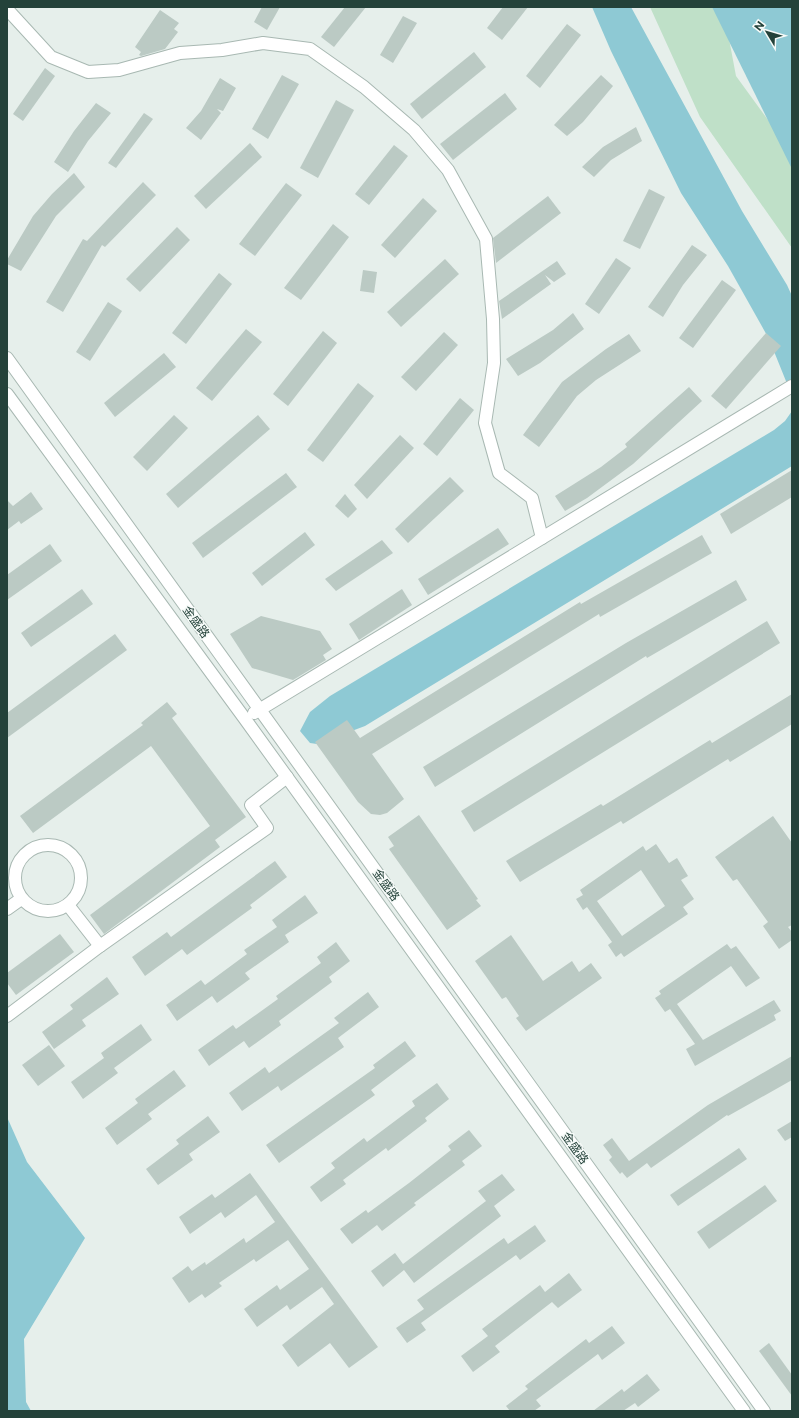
<svg xmlns="http://www.w3.org/2000/svg" width="799" height="1418" font-family="Montserrat,'Noto Sans SC',sans-serif">
<rect width="100%" height="100%" fill="#e6efeb"/>
<path fill="#bfe0c8" d="M650 7H723L736 76 792 153V248L700 117Z"/>
<g fill="#8ec9d4">
<path d="M592 7H631L742 211 787 285 792 296V396L769 339 728 266 681 193 611 51Z"/>
<path d="M712 7H792V169Z"/>
<path d="M792 411V466L365 726 317 744 310 743 300 731 310 712 330 696 774 430 785 421Z"/>
<path d="M7 1117 27 1162 85 1238 24 1339 26 1402 31 1411H7Z"/>
</g>
<g fill="#bbcac4" fill-rule="evenodd">
<path d="M262 7H280L267 30 254 22Z"/>
<path d="M345 7H366L334 47 321 37Z"/>
<path d="M503 7H528L502 40 487 28Z"/>
<path d="M160 10 179 23 174 29 178 32 165 49 141 56 139 55 141 52 135 47Z"/>
<path d="M403 16 417 23 393 63 380 55Z"/>
<path d="M567 24 581 35 540 88 526 76Z"/>
<path d="M474 52 486 67 422 119 410 104Z"/>
<path d="M45 68 55 76 23 121 13 114Z"/>
<path d="M282 75 299 84 268 139 252 129Z"/>
<path d="M601 75 613 86 583 122 567 136 554 125Z"/>
<path d="M220 78 236 88 223 111 217 109 221 113 201 140 186 128 201 111Z"/>
<path d="M505 93 517 109 453 160 440 144Z"/>
<path d="M336 100 354 110 318 178 300 168Z"/>
<path d="M96 103 111 113 88 141 68 172 54 162 74 131Z"/>
<path d="M144 113 153 119 116 168 108 163Z"/>
<path d="M636 127 642 141 611 160 594 177 582 167 603 147Z"/>
<path d="M250 143 262 157 206 209 194 196Z"/>
<path d="M394 145 408 156 369 205 355 194Z"/>
<path d="M74 173 85 187 56 216 21 271 7 264V260L33 216 52 194Z"/>
<path d="M143 182 156 195 105 247 102 245 63 312 46 302 83 239 87 241Z"/>
<path d="M286 183 302 195 255 256 239 244Z"/>
<path d="M649 189 665 197 640 249 623 241Z"/>
<path d="M548 196 561 213 496 263 493 238Z"/>
<path d="M423 198 437 211 395 258 381 245Z"/>
<path d="M333 224 349 237 301 300 284 288Z"/>
<path d="M177 227 190 240 140 292 126 279Z"/>
<path d="M692 245 707 255 683 285 663 317 648 307Z"/>
<path d="M616 258 631 268 599 314 585 304Z"/>
<path d="M445 259 459 274 401 327 387 312Z"/>
<path d="M557 261 566 274 554 282 545 275 551 284 502 319 499 301Z"/>
<path d="M363 270 377 272 374 293 360 291Z"/>
<path d="M219 273 232 284 186 344 172 333Z"/>
<path d="M722 280 736 290 693 348 679 338Z"/>
<path d="M108 302 122 311 90 361 76 352Z"/>
<path d="M573 313 584 329 540 363 518 376 506 359 553 330Z"/>
<path d="M246 329 262 342 212 401 196 388Z"/>
<path d="M323 331 337 343 288 406 273 394Z"/>
<path d="M444 332 458 345 416 391 401 377Z"/>
<path d="M766 333 781 346 726 409 711 396Z"/>
<path d="M629 334 641 351 596 380 577 396 539 447 523 435 562 382 606 349Z"/>
<path d="M164 353 176 367 115 417 104 403Z"/>
<path d="M358 383 374 396 323 462 307 450Z"/>
<path d="M689 387 702 401 633 464 587 498 565 511 555 496 601 467 627 447 625 444Z"/>
<path d="M460 398 474 410 437 456 423 444Z"/>
<path d="M174 415 188 428 147 471 133 457Z"/>
<path d="M258 415 270 429 178 508 166 494Z"/>
<path d="M400 435 414 448 367 499 354 485Z"/>
<path d="M792 470V497L731 534 720 514Z"/>
<path d="M286 473 297 487 203 558 192 543Z"/>
<path d="M450 477 464 491 408 543 395 529Z"/>
<path d="M31 492 43 509 21 524 19 521 7 530V500L13 506Z"/>
<path d="M345 494 357 509 348 518 335 506Z"/>
<path d="M498 528 509 544 428 595 418 579Z"/>
<path d="M305 532 315 545 262 586 252 573Z"/>
<path d="M702 535 712 553 600 617 599 614 372 754 404 799 387 813 380 815 371 814 358 802 315 742 347 720 360 738 580 602 581 604Z"/>
<path d="M382 540 393 553 336 591 325 579Z"/>
<path d="M50 544 62 561 7 600V575Z"/>
<path d="M736 580 747 600 647 658 646 656 435 787 423 767 626 643Z"/>
<path d="M82 589 93 604 31 647 21 633Z"/>
<path d="M402 589 412 605 359 640 349 624Z"/>
<path d="M261 616 320 631 332 649 323 655 326 660 293 680 252 668 230 634Z"/>
<path d="M767 621 780 643 474 832 461 811Z"/>
<path d="M115 634 127 650 7 738V713Z"/>
<path d="M792 694V724L730 762 728 759 623 824 621 821 520 882 506 861 601 804 603 806 710 740 712 743Z"/>
<path d="M167 702 177 714 172 718 246 817 215 840 220 847 104 934 90 915 210 826 151 746 33 833 20 816 143 725 141 723Z"/>
<path d="M419 815 478 899 476 900 481 906 447 930 389 849 394 846 388 837Z"/>
<path d="M773 816 792 843V925L788 927 792 932V940L779 949 763 926 768 922 737 879 733 881 715 857Z"/>
<path d="M656 844 669 863 677 858 688 876 681 880 694 899 683 907 688 914 624 957 621 953 616 957 608 945 612 942 587 907 583 910 576 899 583 895 580 890 643 846 646 851ZM641 870 665 906 622 936 597 901Z"/>
<path d="M275 861 287 877 250 905 252 908 187 955 182 949 145 976 132 957 167 932 171 937Z"/>
<path d="M305 895 318 913 285 935 289 942 245 973 250 979 217 1003 212 996 177 1021 166 1005 201 980 205 985 247 954 244 950 277 927 272 920Z"/>
<path d="M60 934 74 952 16 995 7 983V973Z"/>
<path d="M511 935 543 981 572 961 579 972 591 963 602 978 526 1031 516 1018 519 1016 506 997 502 999 475 961Z"/>
<path d="M336 942 350 961 329 977 332 982 279 1021 281 1025 249 1048 244 1041 209 1066 198 1050 233 1025 236 1029 278 999 276 996 321 963 317 957Z"/>
<path d="M727 944 731 949 736 946 760 978 746 987 731 966 677 1004 703 1040 774 1000 781 1011 774 1015 776 1020 695 1066 686 1049 695 1044 670 1009 665 1012 655 998 661 994 659 991Z"/>
<path d="M107 977 119 994 82 1020 86 1026 54 1049 42 1032 73 1009 70 1005Z"/>
<path d="M368 992 379 1007 338 1038 344 1047 281 1091 278 1086 242 1111 229 1093 265 1067 269 1073 339 1023 334 1018Z"/>
<path d="M141 1024 152 1040 114 1068 118 1073 83 1099 71 1082 104 1058 101 1053Z"/>
<path d="M405 1041 416 1056 371 1090 375 1095 279 1163 266 1145 375 1068 373 1065Z"/>
<path d="M49 1045 65 1066 38 1086 22 1065Z"/>
<path d="M792 1056V1080L728 1116 727 1115 651 1168 647 1163 627 1178 622 1172 620 1174 609 1160 612 1157 603 1145 612 1138 629 1161 708 1105Z"/>
<path d="M174 1070 186 1086 148 1114 152 1119 117 1145 105 1128 138 1103 135 1099Z"/>
<path d="M437 1083 449 1099 425 1118 427 1121 388 1151 386 1148 343 1180 346 1184 321 1202 310 1187 335 1168 331 1163 364 1138 367 1142 415 1106 412 1101Z"/>
<path d="M208 1116 220 1132 189 1154 193 1160 158 1185 146 1169 179 1144 176 1140Z"/>
<path d="M792 1121V1137L785 1141 777 1130Z"/>
<path d="M469 1130 482 1146 462 1161 465 1165 414 1203 416 1205 382 1231 377 1225 352 1244 340 1229 366 1210 368 1213 409 1183 451 1150 448 1146Z"/>
<path d="M739 1148 747 1159 678 1206 670 1195Z"/>
<path d="M250 1173 378 1347 349 1368 330 1343 298 1367 282 1345 334 1304 322 1287 290 1310 287 1305 257 1327 244 1309 277 1285 280 1290 309 1269 288 1240 256 1262 254 1259 219 1283 222 1286 205 1298 202 1294 189 1303 172 1278 188 1266 192 1271 205 1262 206 1265 244 1238 246 1243 275 1222 256 1195 225 1218 221 1212 190 1234 179 1217 212 1194 215 1198Z"/>
<path d="M502 1174 515 1190 494 1206 501 1216 414 1283 404 1270 383 1287 371 1271 395 1253 403 1264 486 1201 478 1191Z"/>
<path d="M765 1185 777 1201 709 1249 697 1232Z"/>
<path d="M535 1225 546 1241 520 1260 516 1255 421 1323 426 1330 407 1343 396 1328 424 1309 417 1300 504 1238 508 1244Z"/>
<path d="M569 1273 582 1290 558 1308 552 1302 495 1346 500 1352 473 1372 461 1356 488 1336 482 1329 540 1285 545 1292Z"/>
<path d="M612 1326 625 1343 602 1360 598 1354 536 1400 541 1406 534 1411H510L506 1406 528 1389 525 1386 586 1339 589 1343Z"/>
<path d="M769 1343 792 1375V1396L759 1351Z"/>
<path d="M647 1374 660 1390 638 1407 635 1403 623 1411H593L622 1389 624 1392Z"/>
</g>
<g fill="none" stroke-linecap="round" stroke-linejoin="round">
<defs>
<g id="minor">
<path d="M7 9 51 57 88 72 119 70 180 53 222 50 263 43 310 49 364 87 414 130 448 170 486 239 493 319 494 363 485 423 499 473 532 498 542 538"/>
<path d="M7 358 764 1411"/>
<path d="M7 394 245 719 744 1411"/>
<path d="M254 713 792 386"/>
<circle cx="48" cy="878" r="33"/>
<path d="M68 905 100 946"/>
<path d="M7 909 21 899"/>
<path d="M7 1016 100 946 267 828 251 805 287 777"/>
</g>
</defs>
<use href="#minor" stroke="#a8b8b2" stroke-width="14"/>
<use href="#minor" stroke="#fff" stroke-width="12"/>
</g>
<g text-anchor="middle" stroke-width="3" stroke-linejoin="round" paint-order="stroke">
<g font-size="12" fill="#24423a" stroke="#f7fbf9">
<text transform="translate(196 622) rotate(54)" y="4">金盛路</text>
<text transform="translate(386 885) rotate(54)" y="4">金盛路</text>
<text transform="translate(575 1148) rotate(54)" y="4">金盛路</text>
</g>
</g>
<rect width="799" height="1418" fill="none" stroke="#24423a" stroke-width="16"/>
<g transform="translate(767 32) rotate(308)" stroke="#f7fbf9" stroke-width="3" paint-order="stroke">
<path d="M0-3L7 15L0 10L-7 15Z" fill="#24423a"/>
<text y="-6" font-size="11" font-weight="bold" text-anchor="middle" fill="#24423a">N</text>
</g>
</svg>
